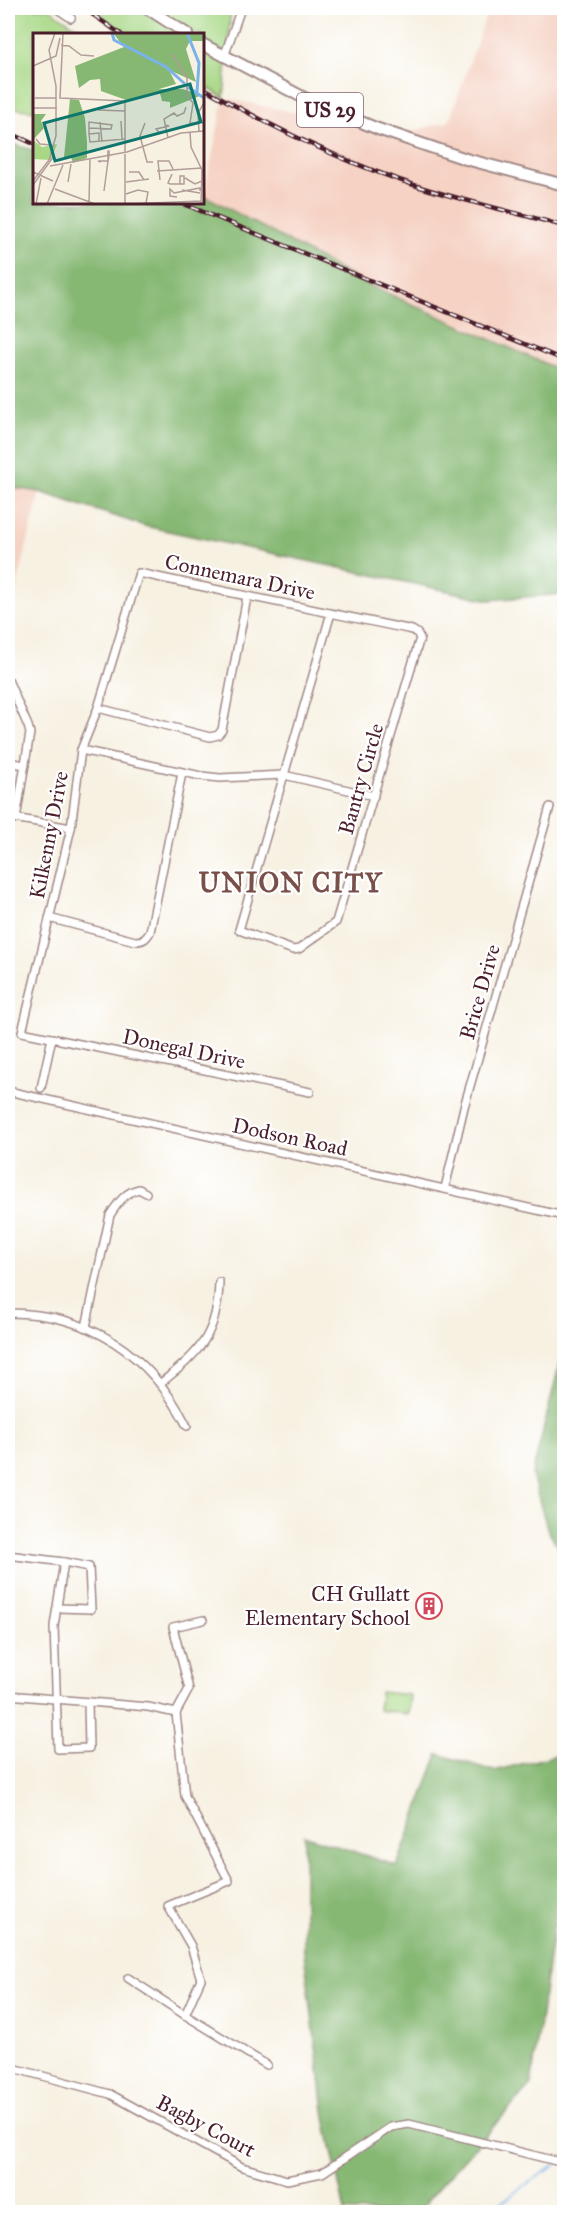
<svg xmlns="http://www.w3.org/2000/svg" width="572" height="2220" font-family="'IM FELL Great Primer',serif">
<rect width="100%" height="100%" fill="#fff"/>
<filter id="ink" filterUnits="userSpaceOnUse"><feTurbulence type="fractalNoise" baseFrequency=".0167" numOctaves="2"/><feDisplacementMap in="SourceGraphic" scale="12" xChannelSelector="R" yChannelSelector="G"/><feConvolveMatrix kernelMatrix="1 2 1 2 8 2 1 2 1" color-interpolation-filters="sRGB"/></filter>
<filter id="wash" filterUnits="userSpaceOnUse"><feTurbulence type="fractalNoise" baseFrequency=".008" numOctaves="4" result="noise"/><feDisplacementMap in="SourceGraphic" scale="24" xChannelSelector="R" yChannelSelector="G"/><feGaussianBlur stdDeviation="1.35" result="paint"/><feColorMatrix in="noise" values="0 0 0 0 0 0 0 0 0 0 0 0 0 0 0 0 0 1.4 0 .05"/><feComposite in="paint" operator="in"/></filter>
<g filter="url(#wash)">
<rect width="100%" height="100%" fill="#f7f1e2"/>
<g fill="#f5d2c3">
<path d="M489 8H564V372L362 282 204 195 224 98 402 134 449 121Z"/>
<path d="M8 487 40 492 8 623Z"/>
</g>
<g fill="#a8d886" stroke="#797c58" stroke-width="1.5">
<path d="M16 8H48L87 34H34V111L8 107V65L11 53Z"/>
<path d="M93 8H231L224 98 203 85 202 34H123Z"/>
<path d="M380 1692 410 1695 408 1714 378 1710Z"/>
</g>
<g fill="#86b873" stroke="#686c4f" stroke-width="1.5">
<path d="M12 144 34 150V202H202L204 195 362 282 564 372V594L489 600 145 526 40 492 8 487V177Z"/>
<path d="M564 1346V1555L548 1531 532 1475Z"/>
<path d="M564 1734V1853L531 2085 428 2199 422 2212H345L325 2118 304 1952V1835L397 1866 438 1754 494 1771 557 1755Z"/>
</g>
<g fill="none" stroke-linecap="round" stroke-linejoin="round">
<path stroke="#79b3ea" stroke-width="2" d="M489 2212 521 2188 557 2164"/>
</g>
</g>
<g filter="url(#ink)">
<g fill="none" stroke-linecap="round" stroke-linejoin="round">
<defs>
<g id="minor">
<path d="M56 8 71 18"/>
<path d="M224 57 241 8"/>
<path d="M8 680 28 726 30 733 16 819"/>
<path d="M98 708 210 737 218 735 222 730 247 597"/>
<path d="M81 750 201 776 220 778 284 775 374 796"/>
<path d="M8 762 25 765"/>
<path d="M8 817 71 828"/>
<path d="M49 918 135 941C143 941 146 939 150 932L182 773"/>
<path d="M41 1088 52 1038"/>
<path d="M8 1091 564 1216"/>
<path d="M310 1092 22 1032 71 828 81 750 98 708 139 573C230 593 321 611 412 630L417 633 420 638 336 922 299 949 293 950 239 930 331 613"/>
<path d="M445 1188 464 1107 550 807"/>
<path d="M8 1313C90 1313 150 1354 187 1426"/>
<path d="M86 1327 110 1215C118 1203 125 1192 139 1189L146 1193"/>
<path d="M161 1383C200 1352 218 1334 219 1282"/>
<path d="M8 1555 64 1562 54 1626 58 1749 89 1748 88 1702"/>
<path d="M57 1608 91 1609 89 1567 64 1562"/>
<path d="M8 1695 148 1707 176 1713 185 1796 229 1881 168 1906 191 1946 201 1979 185 2015 267 2065"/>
<path d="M176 1713 189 1689 173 1627 203 1620"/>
<path d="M128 1978 185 2015"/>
<path d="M8 2082 13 2068 110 2094 242 2167 287 2180 322 2173 391 2127 409 2124 564 2163"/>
<path d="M8 2210 10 2212"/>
</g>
<g id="primary">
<path d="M147 8 187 34"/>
<path d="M202 44 310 101 378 129 466 159 564 185"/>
</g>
</defs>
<use href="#minor" stroke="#a08886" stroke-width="10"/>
<use href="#primary" stroke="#a08886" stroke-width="14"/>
<use href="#minor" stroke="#fff" stroke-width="7"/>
<use href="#primary" stroke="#fff" stroke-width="10"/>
<defs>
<g id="rail">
<path d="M83 8 121 34"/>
<path d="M202 87C269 126 340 161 414 185 463 201 514 212 564 226"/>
<path d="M8 132 34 144"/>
<path d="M179 202 564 360"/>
</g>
</defs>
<use href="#rail" stroke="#4a1f2b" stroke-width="4.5"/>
<use href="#rail" stroke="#fff" stroke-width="2" stroke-dasharray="7" stroke-linecap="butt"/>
</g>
</g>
<defs>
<symbol id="building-ring" viewBox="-11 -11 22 22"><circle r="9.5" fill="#fff" stroke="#d1495b" stroke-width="1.5"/><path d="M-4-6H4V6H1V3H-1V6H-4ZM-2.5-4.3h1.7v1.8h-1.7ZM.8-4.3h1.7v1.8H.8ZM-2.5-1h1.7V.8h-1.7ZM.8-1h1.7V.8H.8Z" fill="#d1495b"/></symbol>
</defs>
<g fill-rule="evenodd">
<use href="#building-ring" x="414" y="1591" width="30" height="30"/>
</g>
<g text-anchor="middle" stroke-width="4.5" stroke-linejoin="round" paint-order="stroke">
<rect fill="#fff" stroke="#80626b" stroke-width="1.5" x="297" y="93" width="66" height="34" rx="4.5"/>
<g font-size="20" font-weight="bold" fill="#4a1f2b">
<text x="330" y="117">US 29</text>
</g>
<g font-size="21" fill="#4a1f2b" stroke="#fff">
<text transform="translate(240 577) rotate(12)" y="7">Connemara Drive</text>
<text transform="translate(361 779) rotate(-74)" y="7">Bantry Circle</text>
<text transform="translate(49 835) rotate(-79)" y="7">Kilkenny Drive</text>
<text transform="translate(480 992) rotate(-74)" y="7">Brice Drive</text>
<text transform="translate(184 1049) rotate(12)" y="7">Donegal Drive</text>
<text transform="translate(290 1137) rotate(12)" y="7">Dodson Road</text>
<text transform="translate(206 2126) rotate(28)" y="7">Bagby Court</text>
</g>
<g font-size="21" fill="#4a1f2b" stroke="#fff" text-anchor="end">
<text x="410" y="1601">CH Gullatt<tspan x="410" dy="24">Elementary School</tspan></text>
</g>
<g font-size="27" font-weight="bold" letter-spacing="1.5" fill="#794f49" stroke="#fff">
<text x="291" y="892">UNION CITY</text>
</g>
</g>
<g transform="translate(33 33)">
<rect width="171" height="171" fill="#f7f1e2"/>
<path d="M0 107 9 114 24 111 18 127 0 126Z" fill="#a8d886"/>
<path d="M80 0H171V8H157L153 16 163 49 136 37 143 51 126 56H149L169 62 137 75V69L129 68 127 60 93 67 68 58 67 46 57 47 46 55 42 33 91 14ZM37 66 46 67 52 85 54 109V125L40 130 38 124H31ZM0 81H13L8 88 11 95 0 107Z" fill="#86b873"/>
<path fill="none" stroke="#79b3ea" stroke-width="3" d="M79 0 81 7 133 34 152 51M154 0 166 30 164 59M155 54 171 65"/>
<path fill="none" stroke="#b29d99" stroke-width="1.5" d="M30 0 27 65 92 68V171M28 12 36 13 48 22 61 23M139 21 154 45V63L160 70 157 90 166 91M0 33 23 23 27 5M2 65H23M0 75H24M65 77 92 78M88 88 89 106M67 89 69 109M112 90 107 103 114 129H120M56 95 78 96 79 92 56 89V101L57 109 92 106M166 98 165 80 171 70M126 99 123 96 136 93 132 92M157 99 158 114 169 137 168 171M56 101 66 100V109M135 105 131 86 141 80 144 83 151 80 153 74M3 106 7 111 19 112M76 118V123L75 128V118ZM68 129 65 128H75L71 158M17 133 94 119 148 100 171 98M124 138 169 135M0 139 20 148M96 139H106L111 147M139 141 135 150 137 151H151V143H147V151M152 145 162 151 169 148M127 147 125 128H136L140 136M0 148 16 127 23 103V53L16 17 22 0M35 149 38 131M93 149 116 146M0 152 21 123M22 156 62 171M149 157 167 160M141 160 167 155V158M141 160 137 156V163L144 164M93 161 105 157 115 159 113 170M3 171 8 145M14 171 30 132M56 171 57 125M93 171 168 168"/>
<path fill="#0f766e" fill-opacity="0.15" stroke="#0f766e" stroke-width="3" d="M157 51 168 89 22 128 11 90Z"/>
<rect width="171" height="171" fill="none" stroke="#4a1f2b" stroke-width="3"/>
</g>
<rect width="572" height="2220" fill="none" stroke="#fff" stroke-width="30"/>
</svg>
